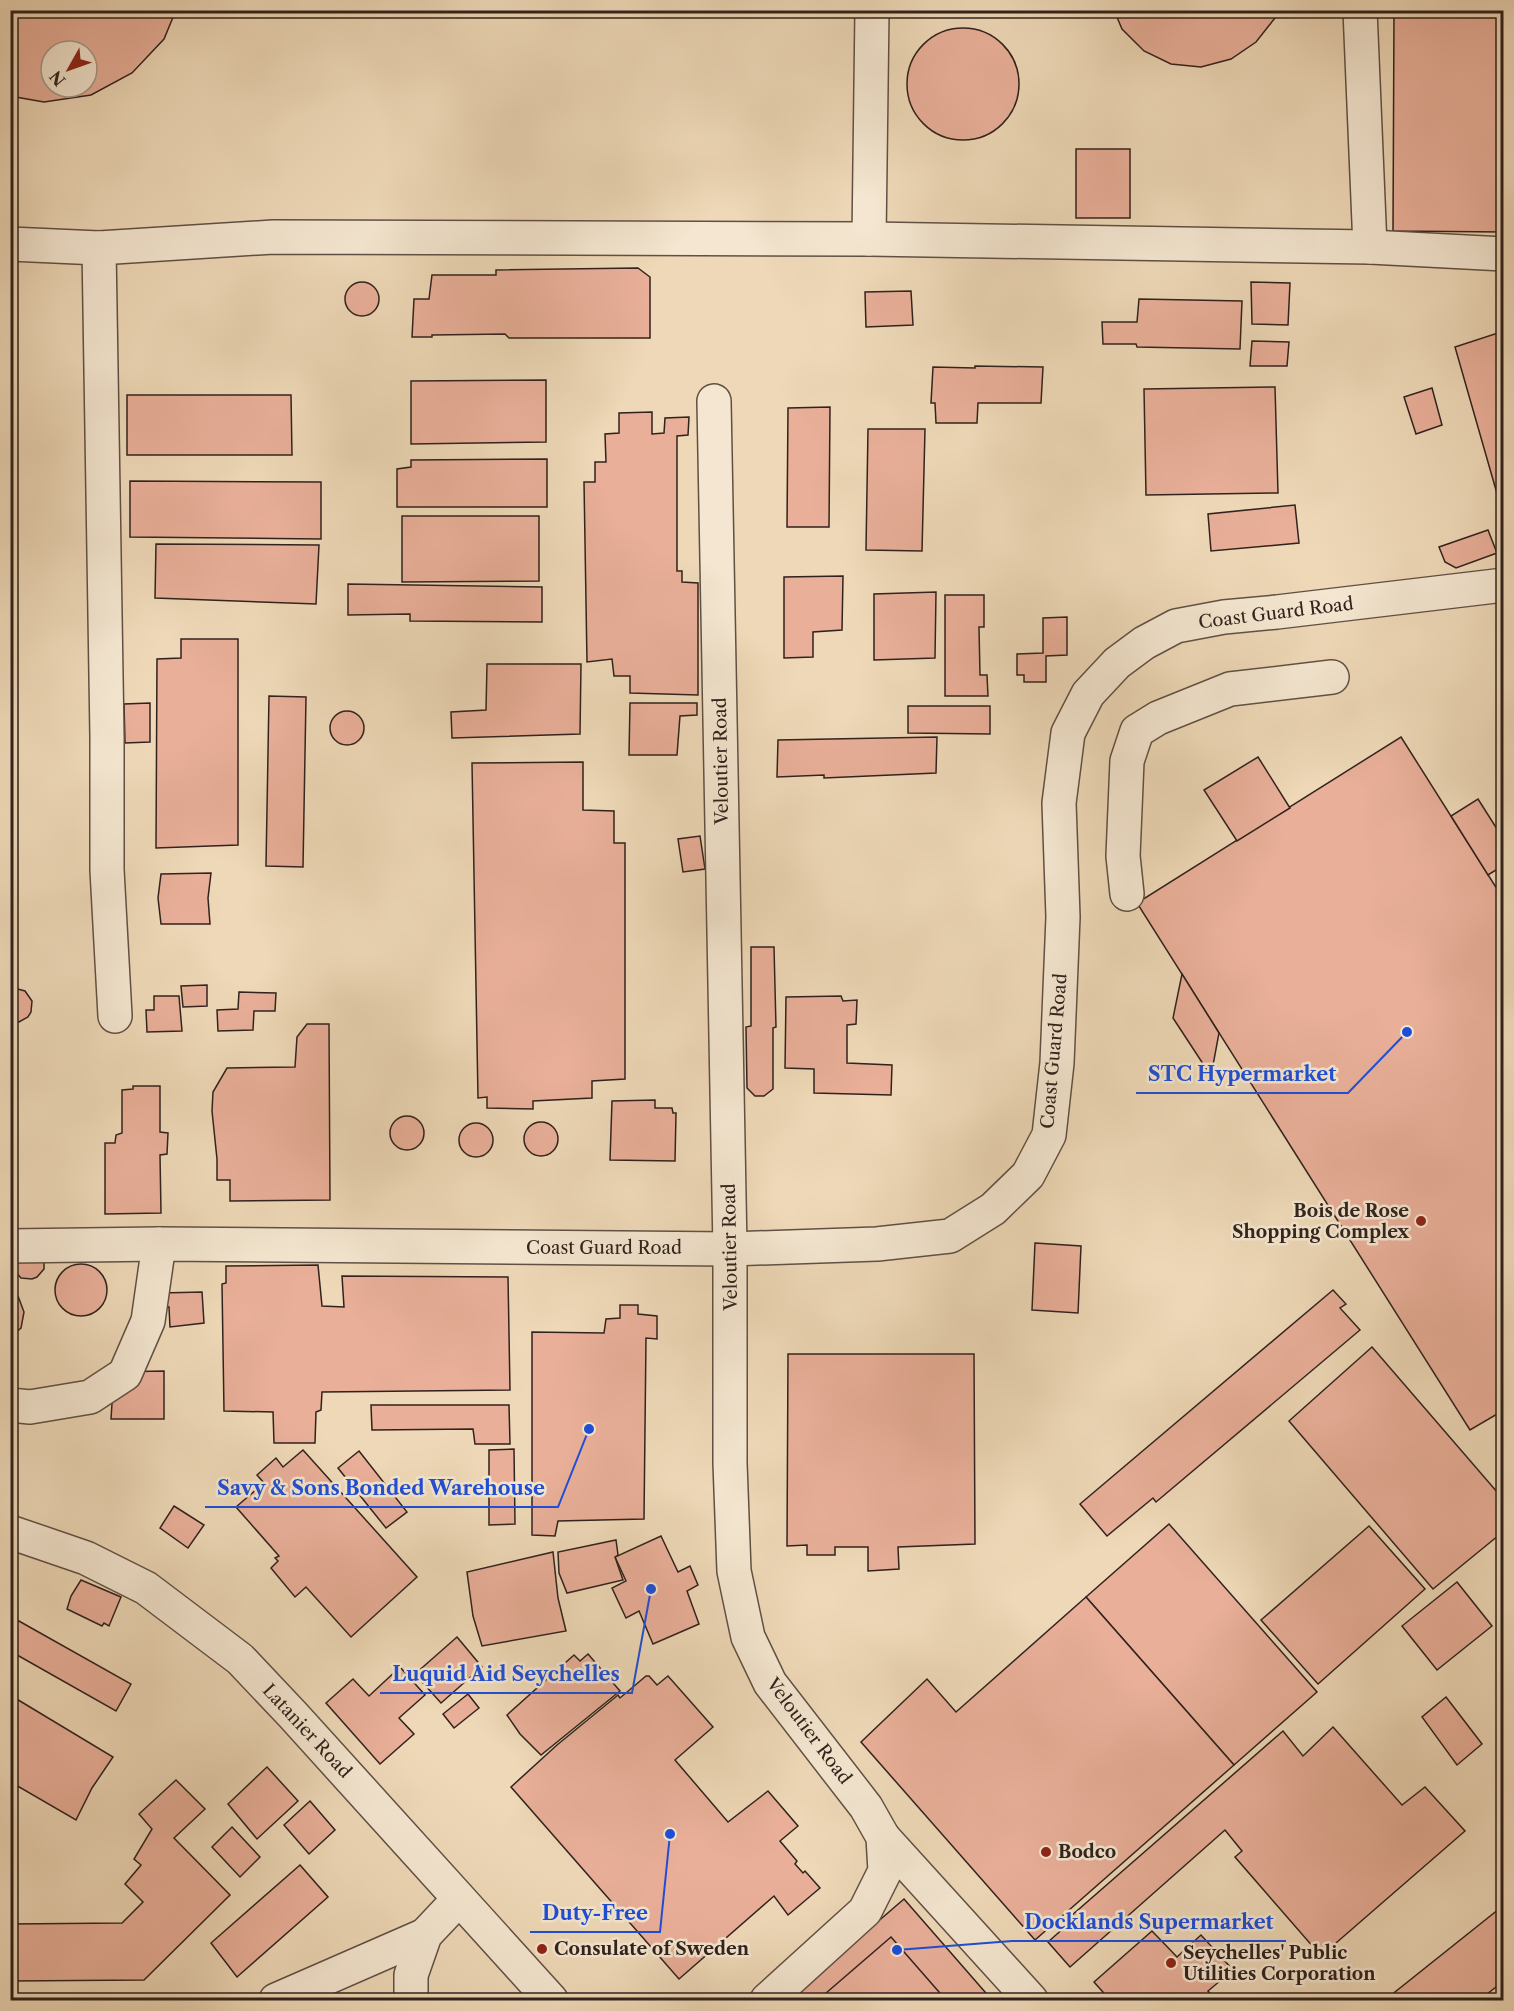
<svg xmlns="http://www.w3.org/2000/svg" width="1514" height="2011" font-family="'Libre Caslon Text',serif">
<rect width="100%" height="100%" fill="#eed8b7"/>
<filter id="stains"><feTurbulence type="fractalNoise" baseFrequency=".00333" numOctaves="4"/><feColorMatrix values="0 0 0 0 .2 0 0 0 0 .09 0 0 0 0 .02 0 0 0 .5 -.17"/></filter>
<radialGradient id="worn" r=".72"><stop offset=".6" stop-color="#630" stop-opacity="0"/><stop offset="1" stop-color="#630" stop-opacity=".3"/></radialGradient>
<g fill="#e9af99" stroke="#30221d" stroke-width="1.5" fill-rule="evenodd">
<path d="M10 10H176L164 39 132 73 91 95 44 102 10 96ZM51 51H87V87H51Z"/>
<path d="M1114 10H1277L1275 18 1256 42 1231 59 1201 67 1171 64 1144 51 1122 29Z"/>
<path d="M1394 10H1504V232L1393 231Z"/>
<circle cx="963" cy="84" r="56"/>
<rect x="1076" y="149" width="54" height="69"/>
<path d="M638 268 650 277V338H509L505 334 432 335V337H412L414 299H429L432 275H496V270Z"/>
<path d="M1251 282 1290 283 1288 325 1252 324Z"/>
<circle cx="362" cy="299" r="17"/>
<path d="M911 291 913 325 866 327 865 292Z"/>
<path d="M1139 299 1242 301 1240 349 1137 347 1136 344H1103L1102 322H1137Z"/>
<path d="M1504 331V518L1455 347Z"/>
<path d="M1252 341 1289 342 1287 366H1250Z"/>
<path d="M975 366 1043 367 1041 403H978L977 423H936L935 403H931L933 367 975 368Z"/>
<path d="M546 380V442L411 444V381Z"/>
<path d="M1275 387 1278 493 1146 495 1144 389Z"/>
<path d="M1432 388 1442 425 1416 434 1404 397Z"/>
<path d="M127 395H291L292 455H127Z"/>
<path d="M830 407 829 527H787L788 408Z"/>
<path d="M652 412V434L664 433 665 418 689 417 688 435 677 436V571H682V582L698 583V695L630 693V676H614L612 659 587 662 584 482H595V462H606L605 434 619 433V413Z"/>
<path d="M868 429H925L922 551 866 550Z"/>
<path d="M547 459V507H397V469L411 467V460Z"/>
<path d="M130 481 321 482V539L130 537Z"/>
<path d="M1295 505 1299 543 1211 551 1208 514Z"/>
<path d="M402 516H539V581L402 582Z"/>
<path d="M1488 530 1497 553 1456 568 1445 562 1439 547Z"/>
<path d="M156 544 319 545 316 604 155 598Z"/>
<path d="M843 576 842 630 813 632V657L784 658V577Z"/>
<path d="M348 584 542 587V622L410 621V614L348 615Z"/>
<path d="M936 592 935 658 874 660V594Z"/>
<path d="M945 595H984V627H979L980 675H987L988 696H945Z"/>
<path d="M1067 617V655L1046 656V682H1024V675H1017V654L1043 653V618Z"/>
<path d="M181 639H238V845L156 848 157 659 181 658Z"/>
<path d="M487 664H581L580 734 452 738 451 712 486 710Z"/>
<path d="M269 696 306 697 303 867 266 866Z"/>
<path d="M150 703V742L125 743 124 704Z"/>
<path d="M630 703H697V715L680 716 677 755H629Z"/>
<path d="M908 706H990V734L908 733Z"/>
<circle cx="347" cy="728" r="17"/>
<path d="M937 737 936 773 824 778V775L777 777 778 740Z"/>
<path d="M1401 737 1504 900V1410L1470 1430 1137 903Z"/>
<path d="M1258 757 1290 808 1237 841 1204 790Z"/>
<path d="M583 762V810L614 811V843H625V1079L592 1081V1098L533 1101V1109L487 1108V1097L478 1098 472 763Z"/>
<path d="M1478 799 1504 840V865L1488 875 1451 816Z"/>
<path d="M700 836 705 869 683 872 678 839Z"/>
<path d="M211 873 208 898 210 924H161L158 898 161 874Z"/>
<path d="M751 947H774L776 1027 773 1028V1089L764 1096H755L747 1088 746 1027 751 1026Z"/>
<path d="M1182 974 1219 1033 1211 1076 1173 1018Z"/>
<path d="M207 985V1006L183 1007 181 986Z"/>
<path d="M14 988 25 991 32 1001 31 1012 28 1017 19 1022 10 1021V989Z"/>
<path d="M239 992 276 993 275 1011H254L253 1030 218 1031 217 1010 238 1009Z"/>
<path d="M154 996H179L182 1031 147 1032 146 1010H154Z"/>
<path d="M841 996 843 1001 857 1000 856 1024 847 1025V1063L892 1065 891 1095 814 1093V1069L785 1068 786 997Z"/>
<path d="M307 1024H329L330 1200 230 1201V1180H217V1159L212 1111 213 1092 227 1068 295 1067 297 1037Z"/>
<path d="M133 1086H160V1132L168 1133 167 1154 160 1155 161 1213 105 1214V1143H115L116 1135 122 1133V1090L133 1089Z"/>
<path d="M655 1100V1108H672L673 1113H676L675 1161 610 1160 612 1101Z"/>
<circle cx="407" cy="1133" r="17"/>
<circle cx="541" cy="1139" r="17"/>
<circle cx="476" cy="1140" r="17"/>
<path d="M1035 1243 1081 1246 1078 1313 1032 1310Z"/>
<path d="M44 1257V1269L37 1277 32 1279 21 1278 14 1270 11 1265V1259Z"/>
<circle cx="81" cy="1290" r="26"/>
<path d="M318 1265 322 1306 344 1307 342 1276 508 1277 510 1390 322 1392 321 1410 316 1412 315 1443H274L273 1412 224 1411 222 1284 226 1283V1266Z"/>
<path d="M1333 1290 1346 1304 1340 1308 1360 1330 1156 1502 1153 1498 1107 1536 1080 1504Z"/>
<path d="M10 1291 18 1296 24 1312 21 1328 10 1337Z"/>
<path d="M202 1292 204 1323 170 1327 169 1307H162L161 1293Z"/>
<path d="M620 1305H638V1314L657 1316V1339L646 1338 644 1519 558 1521 555 1536 532 1535V1332L604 1333 606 1319 620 1318Z"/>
<path d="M1372 1347 1504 1500V1531L1433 1589 1289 1421Z"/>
<path d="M788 1354H974L975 1544 898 1547 899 1569 868 1571V1547H835V1555H807V1545L787 1546Z"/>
<path d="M164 1371V1419H111L114 1372Z"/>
<path d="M371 1405H509L510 1444H475L473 1429 372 1430Z"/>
<path d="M514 1449 515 1524 489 1525V1450Z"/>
<path d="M303 1450 417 1577 351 1637 306 1587 295 1597 271 1568 278 1561 275 1558 279 1556 236 1507 264 1483 257 1475 276 1458 283 1467Z"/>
<path d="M359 1451 407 1512 386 1528 338 1468Z"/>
<path d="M174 1506 204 1525 188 1548 160 1528Z"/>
<path d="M1169 1524 1317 1692 1234 1765 1086 1597Z"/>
<path d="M1369 1526 1425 1589 1318 1684 1261 1620Z"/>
<path d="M661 1536 678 1572 690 1566 698 1585 687 1591 699 1624 653 1644 639 1611 626 1618 612 1588 626 1581 615 1557Z"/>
<path d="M616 1540 618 1555 615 1557 623 1580 567 1593 559 1573 558 1552Z"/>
<path d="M553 1552 558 1598 566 1631 482 1646 473 1616 467 1572Z"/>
<path d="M81 1580 121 1597 109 1626 104 1623 102 1626 67 1609 71 1596Z"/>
<path d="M1457 1582 1492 1626 1437 1670 1402 1626Z"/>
<path d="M1086 1597 1234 1765 1035 1940 861 1742 927 1679 956 1712Z"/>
<path d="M10 1616 131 1684 116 1711 10 1651Z"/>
<path d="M457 1637 482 1667 441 1703 415 1674Z"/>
<path d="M588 1654 620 1691 541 1755 520 1734 507 1715 574 1655 580 1661Z"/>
<path d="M400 1667 425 1695 399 1718 414 1734 380 1764 326 1703 353 1679 369 1696Z"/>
<path d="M646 1676H649L657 1685 668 1676 713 1727 675 1760 728 1822 768 1791 798 1826 780 1841 797 1861 795 1864 803 1873 805 1871 820 1888 788 1915 774 1896 679 1979 511 1787 557 1745 618 1695 620 1698Z"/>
<path d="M468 1694 479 1708 454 1728 443 1714Z"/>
<path d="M10 1695 113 1757 92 1788 76 1820 14 1784 17 1780 10 1775V1768L15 1759 10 1756Z"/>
<path d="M1446 1697 1482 1744 1457 1765 1422 1717Z"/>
<path d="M1333 1727 1402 1805 1425 1787 1465 1831 1321 1956 1235 1857 1242 1851 1225 1830 1070 1967 1048 1942 1066 1926 1063 1923 1283 1731 1303 1756Z"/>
<path d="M267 1767 298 1801 257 1839 228 1804Z"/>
<path d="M176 1780 205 1809 174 1838 230 1895 144 1980 10 1981V1924L122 1923 143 1902 125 1884 141 1865 134 1859 152 1829 139 1814Z"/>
<path d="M310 1801 335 1830 309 1854 284 1825Z"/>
<path d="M232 1827 260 1857 240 1877 212 1847Z"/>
<path d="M300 1865 328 1897 237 1977 211 1943Z"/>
<path d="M904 1899 992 2000H787Z"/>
<path d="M1504 1905V1981L1479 2000H1385Z"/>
<path d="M1152 1931 1177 1957 1201 1935 1233 1970 1208 1991 1216 2000H1110L1094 1982Z"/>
<path d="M891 1937 946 2000H818Z"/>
</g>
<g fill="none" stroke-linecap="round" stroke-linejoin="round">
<defs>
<g id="minor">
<path d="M1360 10 1370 247"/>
<path d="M869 239 872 10"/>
<path d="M10 244 99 248 273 237 869 239 1370 247 1504 254"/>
<path d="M99 248 107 737V870L115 1016"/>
<path d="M714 401 730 1249V1463L734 1571 748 1637 770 1683 866 1807 883 1837 885 1871 865 1911 767 2000"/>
<path d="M1127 894 1123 856 1127 761 1137 731 1158 718 1230 689 1332 677"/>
<path d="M10 1246 159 1244 730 1249 877 1244 950 1236 993 1209 1028 1175 1049 1135 1057 1063 1063 917 1059 803 1068 733 1088 694 1117 663 1144 643 1176 626 1224 617 1277 612 1504 585"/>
<path d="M10 1405 30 1407 90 1397 125 1374 148 1321 159 1244"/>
<path d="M10 1532 86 1558 146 1588 240 1659 293 1715 551 2000"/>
<path d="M883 1837 1031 2000"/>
<path d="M276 2000 425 1935"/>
<path d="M411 2000V1975L425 1935 459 1899"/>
</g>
</defs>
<use href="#minor" stroke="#605044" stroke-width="36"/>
<use href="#minor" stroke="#f4e6d0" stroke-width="33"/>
</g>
<g fill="#8f2418" stroke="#f4e6d0" stroke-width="2">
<circle cx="1421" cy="1221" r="6"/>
<circle cx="1046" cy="1852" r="6"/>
<circle cx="542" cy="1949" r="6"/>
<circle cx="1171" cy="1963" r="6"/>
</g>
<g text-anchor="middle" stroke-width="5" stroke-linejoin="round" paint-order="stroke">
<g font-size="18" fill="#30221d" stroke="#f4e6d0">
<text transform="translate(1276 613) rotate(-7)" y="6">Coast Guard Road</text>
<text transform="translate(721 761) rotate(-91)" y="6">Veloutier Road</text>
<text transform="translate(1054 1051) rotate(-85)" y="6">Coast Guard Road</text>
<text transform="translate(730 1247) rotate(-91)" y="6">Veloutier Road</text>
<text x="604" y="1254">Coast Guard Road</text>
<text transform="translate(307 1731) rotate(47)" y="6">Latanier Road</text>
<text transform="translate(809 1731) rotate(53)" y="6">Veloutier Road</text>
</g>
<g font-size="18" font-weight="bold" fill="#30221d" stroke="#f4e6d0" text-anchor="start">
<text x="1409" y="1217" text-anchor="end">Bois de Rose<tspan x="1409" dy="21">Shopping Complex</tspan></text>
<text x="1058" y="1858">Bodco</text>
<text x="554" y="1955">Consulate of Sweden</text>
<text x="1183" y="1959">Seychelles' Public<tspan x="1183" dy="21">Utilities Corporation</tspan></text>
</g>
</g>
<path fill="none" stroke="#1d4ed8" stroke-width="2" d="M1407 1032L1348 1093H1136M589 1429L558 1507H205M651 1589L632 1693H380M670 1834L660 1932H530M897 1950L1012 1941H1286"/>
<g fill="#1d4ed8" stroke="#f4e6d0" stroke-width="2">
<circle cx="1407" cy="1032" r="6"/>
<circle cx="589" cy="1429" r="6"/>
<circle cx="651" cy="1589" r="6"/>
<circle cx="670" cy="1834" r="6"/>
<circle cx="897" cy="1950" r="6"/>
</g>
<g font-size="20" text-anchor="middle" font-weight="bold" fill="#1d4ed8" stroke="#f4e6d0" stroke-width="5" stroke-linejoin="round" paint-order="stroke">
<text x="1242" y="1081">STC Hypermarket</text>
<text x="381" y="1495">Savy &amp; Sons Bonded Warehouse</text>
<text x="506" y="1681">Luquid Aid Seychelles</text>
<text x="595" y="1920">Duty-Free</text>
<text x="1149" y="1929">Docklands Supermarket</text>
</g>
<rect width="1514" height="2011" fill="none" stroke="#eed8b7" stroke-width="36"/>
<rect x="12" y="12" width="1490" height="1987" fill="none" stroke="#30221d" stroke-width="3"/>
<rect x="18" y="18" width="1478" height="1975" fill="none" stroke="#30221d" stroke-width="1.5"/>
<g transform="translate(69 69) rotate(230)"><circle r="28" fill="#f4e6d0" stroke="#a69888" stroke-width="1.5"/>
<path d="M0-4.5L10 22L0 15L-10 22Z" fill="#8f2418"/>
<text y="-9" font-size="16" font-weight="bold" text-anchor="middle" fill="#30221d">N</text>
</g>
<rect width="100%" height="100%" filter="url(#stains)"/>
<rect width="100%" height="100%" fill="url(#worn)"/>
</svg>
